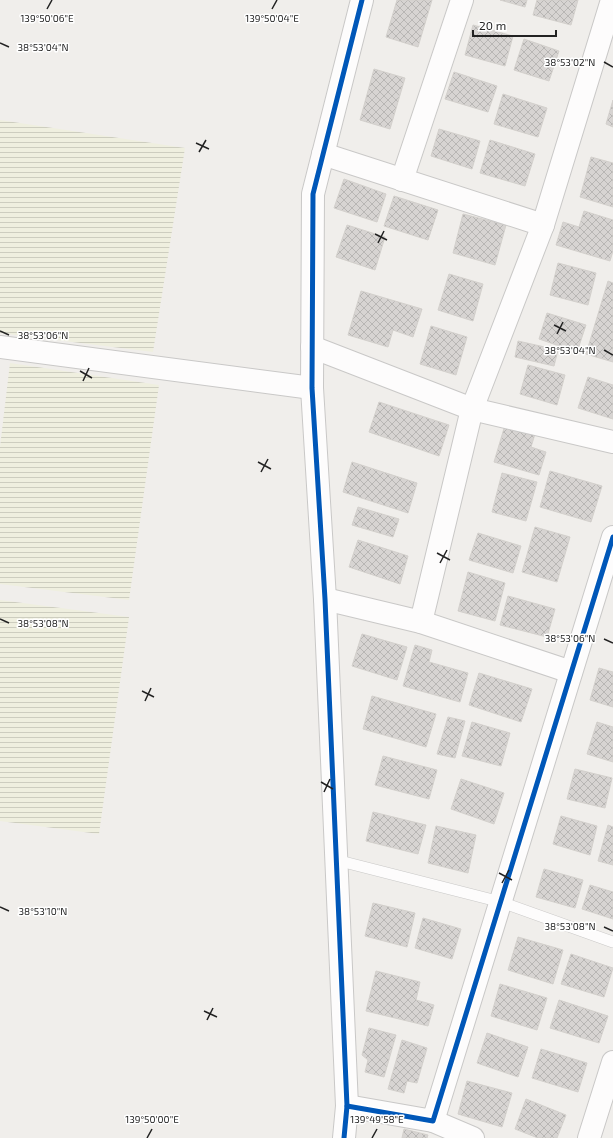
<svg xmlns="http://www.w3.org/2000/svg" width="613" height="1138" font-family="'Exo 2',sans-serif">
<defs>
<pattern id="farmland-rules" width="6" height="5" patternUnits="userSpaceOnUse"><rect width="6" height="5" fill="#efefdf"/><path d="M0 2.5h6" fill="none" stroke="#cdcdbf"/></pattern>
<pattern id="building-cross-hatch" width="8" height="8" patternUnits="userSpaceOnUse"><rect width="8" height="8" fill="#d7d4d2"/><path d="M0 0l8 8M0 8l8-8" fill="none" stroke="#b8b6b4"/></pattern>
</defs>
<rect width="100%" height="100%" fill="#f0eeeb"/>
<g fill="url(#farmland-rules)">
<path d="M0 120 185 148 153 352 0 333Z"/>
<path d="M10 363 159 385 129 600 0 584V447Z"/>
<path d="M0 600 129 617 99 834 0 821Z"/>
</g>
<g fill="url(#building-cross-hatch)" stroke="#d3d0cc">
<path d="M397 0H432L418 47 386 37Z"/>
<path d="M500 0H527L525 7Z"/>
<path d="M537 0H578L571 25 533 15Z"/>
<path d="M473 25 513 36 505 66 465 55Z"/>
<path d="M524 39 559 51 549 81 514 70Z"/>
<path d="M374 69 405 78 390 129 360 120Z"/>
<path d="M454 72 497 86 488 112 445 99Z"/>
<path d="M503 94 547 108 538 137 494 124Z"/>
<path d="M613 100V127L606 124Z"/>
<path d="M439 129 480 141 472 169 431 156Z"/>
<path d="M490 140 535 154 525 186 480 173Z"/>
<path d="M591 157 613 163V207L580 197Z"/>
<path d="M344 179 386 194 377 222 334 208Z"/>
<path d="M394 196 438 210 428 240 384 226Z"/>
<path d="M584 211 613 220V251L610 261 556 245 563 222 579 227Z"/>
<path d="M463 214 506 225 495 265 453 253Z"/>
<path d="M347 225 385 237 375 270 336 257Z"/>
<path d="M558 263 596 273 588 305 550 295Z"/>
<path d="M449 274 483 284 473 321 438 310Z"/>
<path d="M608 281 613 283V362L586 354Z"/>
<path d="M361 291 422 309 413 337 393 330 388 347 348 335Z"/>
<path d="M547 313 586 325 577 352 539 339Z"/>
<path d="M431 326 467 337 456 375 420 364Z"/>
<path d="M518 341 558 350 554 366 515 357Z"/>
<path d="M528 365 565 375 557 405 520 394Z"/>
<path d="M588 377 613 385V419L578 408Z"/>
<path d="M379 402 449 425 439 456 369 432Z"/>
<path d="M505 425 535 434 531 447 546 452 539 475 494 462Z"/>
<path d="M352 462 417 483 408 513 343 492Z"/>
<path d="M550 471 602 486 591 522 540 507Z"/>
<path d="M502 473 537 482 526 521 492 512Z"/>
<path d="M358 507 399 519 393 537 352 525Z"/>
<path d="M535 527 570 537 557 582 522 572Z"/>
<path d="M478 533 521 546 513 573 469 560Z"/>
<path d="M358 540 408 556 400 584 349 567Z"/>
<path d="M468 572 505 583 495 621 458 611Z"/>
<path d="M508 596 555 609 547 637 500 625Z"/>
<path d="M362 634 407 647 397 680 352 666Z"/>
<path d="M415 645 432 650 429 662 468 673 460 702 403 686Z"/>
<path d="M599 668 613 672V707L590 700Z"/>
<path d="M479 673 532 689 521 722 469 705Z"/>
<path d="M372 696 436 714 426 747 363 729Z"/>
<path d="M448 717 465 721 455 758 437 754Z"/>
<path d="M472 722 510 733 501 766 462 756Z"/>
<path d="M597 722 613 727V762L587 754Z"/>
<path d="M383 756 437 770 429 799 375 785Z"/>
<path d="M575 769 612 778 605 808 567 799Z"/>
<path d="M461 779 504 793 494 824 451 809Z"/>
<path d="M373 812 426 825 418 854 366 841Z"/>
<path d="M561 816 597 826 590 855 553 844Z"/>
<path d="M608 825 613 827V865L598 861Z"/>
<path d="M436 826 476 835 468 873 428 863Z"/>
<path d="M544 869 583 880 575 908 536 897Z"/>
<path d="M590 885 613 892V919L582 909Z"/>
<path d="M373 903 415 913 407 947 365 936Z"/>
<path d="M423 918 461 929 452 959 415 948Z"/>
<path d="M518 937 563 950 553 984 508 970Z"/>
<path d="M571 954 613 968 604 997 561 984Z"/>
<path d="M376 971 420 982 416 1000 434 1005 428 1026 366 1011Z"/>
<path d="M500 984 547 998 537 1030 491 1016Z"/>
<path d="M559 1000 608 1016 599 1043 550 1028Z"/>
<path d="M369 1028 396 1035 384 1077 365 1072 368 1060 362 1055Z"/>
<path d="M487 1033 528 1047 518 1077 477 1063Z"/>
<path d="M402 1040 427 1048 417 1083 407 1081 404 1093 388 1089Z"/>
<path d="M541 1049 587 1063 578 1092 532 1078Z"/>
<path d="M467 1081 512 1093 502 1127 458 1114Z"/>
<path d="M526 1099 566 1115 557 1138H538L515 1129Z"/>
<path d="M404 1129 428 1135 427 1138H402Z"/>
</g>
<g fill="none" stroke-linecap="round" stroke-linejoin="round">
<defs>
<path id="service" d="M336 860 501 902 613 942"/>
<g id="minor">
<path d="M323 154 543 225"/>
<path d="M402 180 462 0"/>
<path d="M0 347 312 388"/>
<path d="M312 347 472 409 613 442"/>
<path d="M325 599 421 622 571 672"/>
<path d="M421 622 472 409 543 225 612 0"/>
<path d="M347 1106 433 1121 613 537"/>
<path d="M433 1121 473 1138"/>
<path d="M344 1138 347 1106 325 599 312 388 313 194 362 0"/>
<path d="M589 1138 613 1062"/>
</g>
</defs>
<use href="#service" stroke="#c9c8c7" stroke-width="12"/>
<use href="#minor" stroke="#c9c8c7" stroke-width="24"/>
<use href="#service" stroke="#fdfcfc" stroke-width="11"/>
<use href="#minor" stroke="#fdfcfc" stroke-width="22"/>
<defs>
<g id="cycleway">
<path d="M347 1106 433 1121 613 537"/>
<path d="M344 1138 347 1106 325 599 312 388 313 194 362 0"/>
</g>
</defs>
<use href="#cycleway" stroke="#fff" stroke-width="8"/>
<use href="#cycleway" stroke="#0057b8" stroke-width="5"/>
</g>
<path fill="none" stroke="#222" stroke-width="1.5" d="M47 9 52 0M272 9 277 0M0 43 9 47M604 62 613 67M196 143 209 149M199 152 206 140M375 234 387 240M378 243 384 231M554 325 566 331M0 331 9 335M557 334 563 322M604 350 613 355M80 371 92 378M83 381 89 368M258 462 271 469M261 472 268 459M437 553 450 560M440 563 447 550M0 619 9 623M604 639 613 643M142 691 154 697M145 701 151 688M321 782 333 789M324 792 330 779M499 873 512 880M502 883 509 870M0 907 9 911M604 927 613 931M204 1011 217 1017M207 1020 213 1008M147 1138 152 1129M372 1138 377 1129"/>
<g font-size="10" text-anchor="middle" fill="#222" stroke="#fff" stroke-width="3" stroke-linejoin="round" paint-order="stroke">
<text x="47" y="22">139°50'06"E</text>
<text x="272" y="22">139°50'04"E</text>
<text x="43" y="51">38°53'04"N</text>
<text x="570" y="66">38°53'02"N</text>
<text x="43" y="339">38°53'06"N</text>
<text x="570" y="354">38°53'04"N</text>
<text x="43" y="627">38°53'08"N</text>
<text x="570" y="642">38°53'06"N</text>
<text x="43" y="915">38°53'10"N</text>
<text x="570" y="930">38°53'08"N</text>
<text x="152" y="1123">139°50'00"E</text>
<text x="377" y="1123">139°49'58"E</text>
</g>
<path d="M473 30v6h83v-6" fill="none" stroke="#222222" stroke-width="2"/>
<text x="479" y="30" font-size="12" fill="#222222" stroke="#ffffff" stroke-width="3" paint-order="stroke">20 m</text>
</svg>
